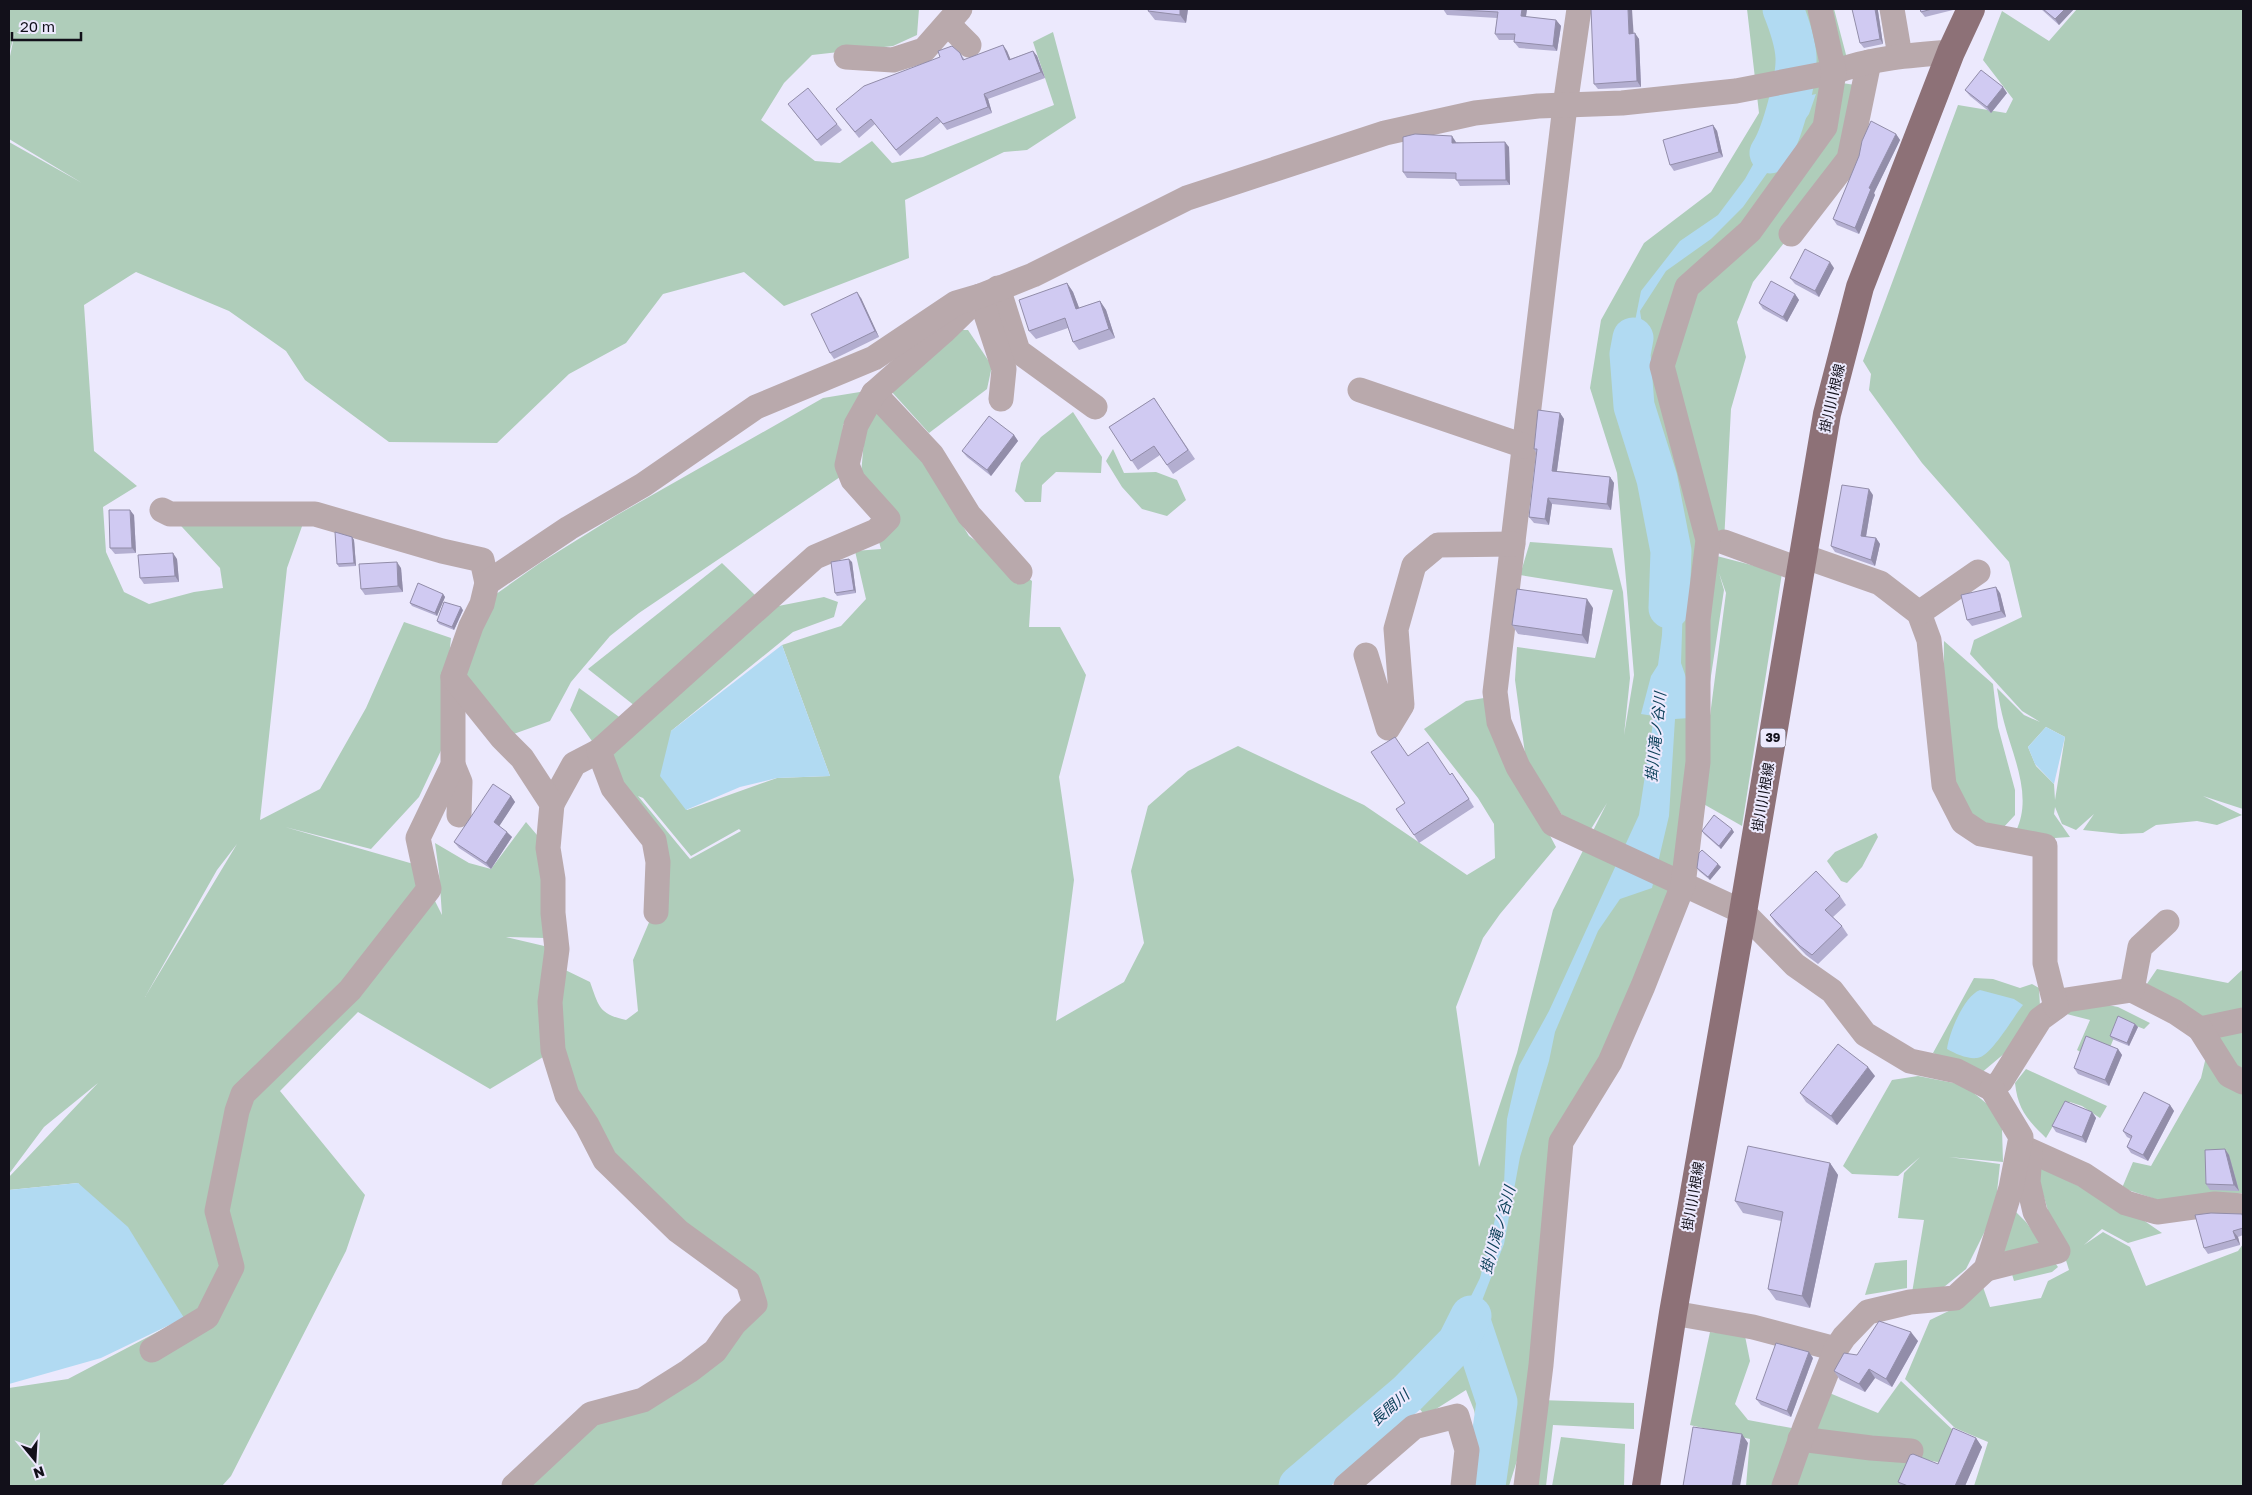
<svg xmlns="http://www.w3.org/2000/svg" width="2252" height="1495" font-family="'Golos Text','Noto Sans JP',sans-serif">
<rect width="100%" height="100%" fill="#ece9fd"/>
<g fill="#afcdba" fill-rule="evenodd">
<path d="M9 9H919L917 35 893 46 812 55 784 83 761 120 815 161 840 163 872 141 892 163 923 157 1054 105 1033 42 1053 32 1076 118 1027 150 1004 152 905 200 909 258 784 306 744 272 663 294 626 343 569 374 497 443 389 442 305 380 286 351 229 311 136 272 131 275 84 305 94 451 137 486 103 507 106 552 124 592 149 604 194 592 223 588 220 568 170 514 305 518 287 568 260 820 320 789 366 708 404 622 451 638 446 687 445 742 419 797 371 849 285 827 417 865 442 915 439 872 435 843 469 863 491 869 526 822 548 848 545 938 506 937 557 949 555 965 590 982C599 1007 599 1014 626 1020L638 1011 633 960 656 906 655 846 599 751 570 710 579 688 622 719 753 611 824 597 838 602 834 617 793 632 671 731 687 810 777 778 830 776 782 645 841 626 866 599 855 551 881 549 861 475 865 427 876 410 905 432 969 536 1032 581 1029 627H1060L1086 675 1059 777 1074 880 1056 1021 1124 982 1144 943 1131 871 1148 806 1188 771 1238 746 1364 805 1467 875 1495 858 1494 824 1478 798 1424 729 1466 701 1490 697 1512 764 1556 847 1500 914 1483 938 1456 1007 1479 1167 1517 1053 1553 910 1607 803 1591 829 1564 818 1526 761 1515 680 1517 647 1595 658 1613 590 1520 575 1530 542 1612 548 1623 592 1630 678 1624 735 1634 675 1617 473 1590 388 1601 320 1644 243 1711 192 1759 113 1747 9H1834L1849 66 1842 83 1862 86 1847 171 1799 224 1753 282 1737 322 1746 357 1731 409 1724 542 1713 555 1782 573 1742 826 1693 798 1683 885 1569 1154 1537 1397 1509 1486H1474L1480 1437 1474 1410 1466 1390 1425 1416 1408 1393 1299 1486H514L591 1414 643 1400 758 1302 626 1181 553 1051 490 1089 358 1012 280 1091 365 1195 346 1251 231 1476 222 1486H9V1388L68 1379 184 1318 78 1183 9 1190V1177L98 1083 44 1127 9 1174V142L82 183 9 139V61L15 32 9 54ZM1719 573 1726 593 1708 731 1694 788 1724 590ZM638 796 643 798 691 856 739 829 741 831 690 859ZM237 844 145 997 217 870Z"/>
<path d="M2077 9H2243V809L2203 796 2242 815 2217 825 2197 821 2156 825 2143 833 2121 834 2083 830 2094 814 2076 830 2062 824 2055 807 2054 814 2070 837 2055 838 2048 847 2016 831C2033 796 2013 757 2004 722 2001 711 1999 700 1997 688L2024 715 2040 722 2022 711 1970 654 1974 640 2022 617 2009 562 1922 463 1869 390 1871 374 1863 361 1958 105 2006 113 2013 99 1983 60 2002 11 2049 41ZM2046 727 2065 737 2055 800 2054 784 2036 766 2028 747Z"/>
<path d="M962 330H968L992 366 987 389 929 433 891 391Z"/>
<path d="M866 391 843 425 840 477 639 613 610 636 571 682 550 721 502 738 453 677 482 604 540 563 617 515 823 398Z"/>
<path d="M1073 412 1102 457 1101 473 1056 472 1042 485 1041 502H1025L1015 491 1021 463 1041 437Z"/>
<path d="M1113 449 1124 473 1156 472 1177 480 1186 500 1167 516 1142 509 1122 487 1106 461Z"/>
<path d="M722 563 756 596 635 706 588 669Z"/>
<path d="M1944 641 1993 684 1998 727 2015 790V815L2002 829 1979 827 1955 804 1943 735Z"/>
<path d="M1876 833 1878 837 1862 867 1847 883 1841 881 1827 861 1835 852Z"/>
<path d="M2157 969 2228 983 2243 969V1031L2220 1026 2243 1033V1079L2226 1059 2138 997Z"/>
<path d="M1974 978 1993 979 2020 988 2032 984 2039 988 2040 1006 2018 1042 1980 1074 1933 1053Z"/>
<path d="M2088 1001 2118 1007 2150 1023 2144 1029 2121 1020 2109 1050 2086 1055 2077 1050 2090 1020 2059 1012Z"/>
<path d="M2209 1044 2243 1090V1193L2161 1201 2122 1188 2133 1162 2151 1166 2201 1078Z"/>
<path d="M2026 1069 2107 1106 2100 1118 2082 1106 2070 1102 2065 1105 2046 1138C2027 1119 2018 1110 2015 1083Z"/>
<path d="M1918 1076 1964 1085 1992 1108 2002 1129 2003 1162 1949 1157 2000 1164 1995 1211 1966 1269 1944 1287 1912 1293 1924 1220 1898 1218 1904 1173 1920 1157 1898 1176 1852 1174 1843 1166 1892 1080Z"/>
<path d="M2034 1164 2133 1213 2162 1233 2128 1243 2102 1229 2084 1245 2103 1232 2130 1247 2146 1286 2238 1251 2243 1244V1486H1974L1988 1442 1955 1428 1905 1379 1930 1320 1957 1307 1983 1287 1990 1307 2041 1298 2048 1281 2069 1270 2064 1254H2061Z"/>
<path d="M2015 1211 2026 1222 2058 1267 2052 1272 2014 1281 2009 1264 1999 1260Z"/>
<path d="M1907 1260V1288L1865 1295 1875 1263Z"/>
<path d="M1710 1332 1745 1336 1750 1361 1735 1404 1748 1420 1797 1429 1774 1486H1746L1750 1439 1690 1425Z"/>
<path d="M1901 1381 1955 1432 1941 1463 1915 1457 1901 1486H1795L1827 1392 1878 1413Z"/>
<path d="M1539 1400 1634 1403V1429L1553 1425 1546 1486H1516Z"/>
<path d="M1561 1437 1625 1444 1624 1486H1552Z"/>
</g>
<g fill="#b1daf2">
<path d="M1816 94 1809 114 1743 207 1711 239 1666 271 1640 311 1644 338 1641 392 1660 474 1659 489 1626 366 1641 291 1680 241 1718 215 1745 179 1779 118 1780 102Z"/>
<path d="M1679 546 1684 573 1681 663 1690 689 1689 718 1675 719 1669 816 1652 888 1620 899 1598 931 1555 1032 1549 1061 1520 1157 1504 1244 1466 1342 1433 1373 1480 1278 1504 1184 1507 1119 1519 1066 1549 1011 1639 815 1654 716 1641 714 1651 676 1658 665 1662 635 1665 555Z"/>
<path d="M782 645 830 776 777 778 740 787 686 810 660 776 671 731Z"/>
<path d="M2046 727 2065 737 2054 784 2035 764 2028 747Z"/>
<path d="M1980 990 2014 999 2023 1005C2013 1017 1991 1057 1977 1058 1967 1059 1956 1054 1947 1049 1949 1033 1964 996 1980 990Z"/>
<path d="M78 1183 128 1227 184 1318 101 1358 9 1384V1190Z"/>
</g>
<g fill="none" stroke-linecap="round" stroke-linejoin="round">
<g stroke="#b1daf2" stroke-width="41">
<path d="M1770 153C1782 135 1797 79 1796 57 1795 40 1789 24 1783 9"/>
<path d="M1633 338 1630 354 1634 406 1657 479 1671 551 1669 608"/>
<path d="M1470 1321 1497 1402 1485 1486"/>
<path d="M1299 1486 1408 1393 1458 1342 1471 1316"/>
</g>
<g stroke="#b9a9ac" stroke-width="25">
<path d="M1579 9 1565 106 1495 692 1499 722 1518 767 1553 824 1743 912 1795 965 1832 991 1865 1034 1910 1061 1957 1071 1992 1089 2001 1081 2040 1019 2066 1000 2132 990 2175 1012 2200 1029 2243 1020"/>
<path d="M1892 9 1900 56"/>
<path d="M948 24 969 45"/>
<path d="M846 57 893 60 924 50 960 9"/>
<path d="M1791 234 1849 159 1869 62"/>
<path d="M998 288 1018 351 1095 407"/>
<path d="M1360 390 1524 446"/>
<path d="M874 393 932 455 969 515 1020 572"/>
<path d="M162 510 170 514H315L442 551 482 560 487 583"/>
<path d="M1724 542 1801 570"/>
<path d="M1803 556 1880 583 1919 613 1929 640 1944 785 1963 822 1981 834 2045 846V963L2056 1007"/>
<path d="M1919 613 1978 572"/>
<path d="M1366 655 1388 728 1402 705 1396 629 1414 565 1438 545 1513 544"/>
<path d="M453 765 460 782 459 815"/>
<path d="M552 804 574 764 599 751"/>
<path d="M656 912 658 862 654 840 613 788 599 751 815 557 876 531 888 519 853 480 847 465 856 425 874 393 943 332 980 296 1004 369 1001 399"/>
<path d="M2132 990 2140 947 2167 922"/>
<path d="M2200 1029 2229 1075 2243 1082"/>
<path d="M2020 1146 2084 1175 2126 1203 2157 1212 2215 1204 2243 1206"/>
<path d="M1986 1269 2058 1251 2035 1212 2028 1182 2030 1153"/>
<path d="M1673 1313 1753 1327 1836 1349"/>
<path d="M152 1350 207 1317 232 1267 217 1211 237 1111 243 1094 350 990 429 889 418 838 453 765V677"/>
<path d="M1800 1439 1871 1448 1911 1451"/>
<path d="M514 1486 591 1414 643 1400 689 1371 715 1351 734 1324 755 1304 748 1282 678 1231 605 1160 587 1125 567 1095 553 1050 550 1002 557 949 553 913V879L548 848 552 804 522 758 502 738 453 677 471 626 482 604 487 583 569 528 643 485 756 407 874 358 956 303 980 296 1033 275 1187 198 1385 133 1475 113 1538 106 1622 103 1736 91 1834 72C1872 58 1911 55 1951 52"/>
<path d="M1346 1486 1414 1427 1457 1416 1467 1450 1463 1486"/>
<path d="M1526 1486 1541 1365 1561 1142 1610 1062 1643 986 1683 885 1698 762V620L1708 540 1662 366 1687 287 1750 231 1825 127 1834 72 1820 9"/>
<path d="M1784 1486 1805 1427 1836 1349 1844 1337 1868 1312 1910 1302 1955 1298 1986 1269 2011 1188 2021 1137 1992 1089"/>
</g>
<path stroke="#8d7177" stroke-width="28" d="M1646 1486 1673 1313 1743 912 1827 414 1860 287 1951 52 1971 9"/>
</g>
<g fill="#b3aed0">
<path d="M1149 9H1188L1186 23 1155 20 1148 11Z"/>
<path d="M1443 9H1527L1526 17 1556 20 1561 26 1557 51 1519 48 1514 42V40H1499L1495 34 1497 18 1447 15Z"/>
<path d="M1920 9H1952L1953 10 1925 17 1921 12Z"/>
<path d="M2041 9H2074L2059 25Z"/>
<path d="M1878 11 1883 44 1864 48 1860 43Z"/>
<path d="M1633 33 1639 39 1641 87 1598 89 1594 84Z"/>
<path d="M1003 45 1007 51 1010 59 1033 51 1037 56 1045 78 988 99 992 113 947 130 941 122 900 156 875 124 859 138 836 109 960 53 965 60Z"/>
<path d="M1965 90 2007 93 1991 113 1970 96Z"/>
<path d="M788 104 837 124 842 130 821 146Z"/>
<path d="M1713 125 1717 131 1723 157 1674 171 1670 165Z"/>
<path d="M1896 134 1900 140 1874 193 1875 195 1859 234 1837 225 1833 219 1859 156Z"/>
<path d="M1456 142 1509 147 1510 185 1460 186 1456 179 1407 178 1403 172Z"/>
<path d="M1834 268 1819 297 1795 284 1790 278Z"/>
<path d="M1067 283 1073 292 1079 308 1100 301 1106 310 1115 338 1079 350 1073 342 1068 328 1036 339 1029 331Z"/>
<path d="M1795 294 1799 300 1787 322 1763 309 1759 303Z"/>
<path d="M861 298 879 337 834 359 830 353Z"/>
<path d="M1154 398 1195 459 1173 474 1160 455 1138 470 1109 427Z"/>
<path d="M1560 413 1564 419 1557 471 1610 477 1614 483 1611 510 1552 504 1549 525 1534 523 1529 517 1536 453 1534 449Z"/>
<path d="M1014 435 1018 441 991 476 967 457 962 451Z"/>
<path d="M1873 495 1866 537 1876 538 1880 544 1875 566 1835 552 1831 546Z"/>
<path d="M134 515 136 553 115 554 110 548Z"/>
<path d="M352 537 354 540 356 566 339 567 337 564Z"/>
<path d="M177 559 179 582 144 584 140 578Z"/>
<path d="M852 562 856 593 837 596 835 593Z"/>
<path d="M401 568 403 592 365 595 361 589Z"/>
<path d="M2000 593 2006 617 1972 626 1967 620Z"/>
<path d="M443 594 445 597 437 616 412 606 410 603Z"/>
<path d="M1593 608 1588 644 1518 634 1512 625Z"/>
<path d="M463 610 454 630 439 624 437 621Z"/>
<path d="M1408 756 1450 775 1458 781 1474 807 1419 843 1414 835 1405 803Z"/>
<path d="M511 796 515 802 499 826 512 837 491 869 459 848 454 842Z"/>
<path d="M1702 831 1734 832 1721 849 1704 834Z"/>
<path d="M1721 867 1710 880 1699 871 1697 868Z"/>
<path d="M1840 896 1846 905 1833 917 1842 926 1848 935 1818 964 1806 955 1776 924 1770 915Z"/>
<path d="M2135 1024 2138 1027 2129 1046 2112 1039 2110 1036Z"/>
<path d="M2118 1049 2122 1055 2109 1086 2078 1074 2074 1068Z"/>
<path d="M1875 1076 1837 1125 1806 1102 1800 1093Z"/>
<path d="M2170 1105 2174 1111 2148 1161 2131 1153 2127 1147 2131 1139 2127 1137 2123 1131Z"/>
<path d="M2092 1112 2096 1118 2086 1143 2056 1132 2052 1126Z"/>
<path d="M2225 1149 2229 1155 2239 1191 2210 1190 2206 1184Z"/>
<path d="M1830 1163 1838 1175 1810 1308 1776 1300 1768 1289 1781 1221 1743 1213 1735 1201Z"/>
<path d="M2242 1214 2243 1215V1235L2238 1237 2240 1245 2208 1254 2204 1248Z"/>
<path d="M1918 1341 1892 1387 1875 1378 1865 1392 1840 1380 1834 1371 1857 1355Z"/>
<path d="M1813 1358 1791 1417 1761 1405 1756 1399Z"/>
<path d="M1976 1438 1982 1447 1965 1486H1901L1898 1482 1938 1464Z"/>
</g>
<g fill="#928da9">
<path d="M1180 9H1188L1186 23 1180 15Z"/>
<path d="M1522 9H1527L1525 22 1521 16Z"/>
<path d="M1628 9H1632L1634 40 1629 34Z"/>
<path d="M1875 9H1878V11L1883 44 1880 39Z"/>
<path d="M2065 9H2074L2059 25 2055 19Z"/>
<path d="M1556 20 1561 26 1557 51 1553 46Z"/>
<path d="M1635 33 1639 39 1641 87 1637 81Z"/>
<path d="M1003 45 1007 51 1013 65 1009 60Z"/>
<path d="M1033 51 1037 56 1045 78 1041 72Z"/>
<path d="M2003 87 2007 93 1991 113 1987 107Z"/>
<path d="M984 94 988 99 992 113 988 107Z"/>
<path d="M1713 125 1717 131 1723 157 1719 152Z"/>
<path d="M1896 134 1900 140 1874 193 1875 195 1859 234 1855 228 1869 188Z"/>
<path d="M1452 136 1456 142V148L1452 143Z"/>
<path d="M1505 142 1509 147 1510 185 1506 180Z"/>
<path d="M1830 262 1834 268 1819 297 1815 291Z"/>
<path d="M1067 283 1073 292 1083 318 1076 309Z"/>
<path d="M857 292 861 298 879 337 875 331Z"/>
<path d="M1795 294 1799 300 1787 322 1783 317Z"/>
<path d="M1100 301 1106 310 1115 338 1109 329Z"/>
<path d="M1560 413 1564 419 1556 477 1552 471Z"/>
<path d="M1014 435 1018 441 991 476 987 470Z"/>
<path d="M1610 477 1614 483 1611 510 1607 504Z"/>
<path d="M1869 489 1873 495 1865 542 1861 536Z"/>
<path d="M1548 498 1552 504 1549 525 1545 519Z"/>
<path d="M130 510 134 515 136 553 132 548Z"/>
<path d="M352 537 354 540 356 566 354 563Z"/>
<path d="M1876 538 1880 544 1875 566 1871 560Z"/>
<path d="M173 553 177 559 179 582 175 576Z"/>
<path d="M849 559 852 562 856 593 854 590Z"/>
<path d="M397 562 401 568 403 592 398 586Z"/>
<path d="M1996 587 2000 593 2006 617 2001 611Z"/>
<path d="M443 594 445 597 437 616 435 613Z"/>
<path d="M1587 599 1593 608 1588 644 1582 635Z"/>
<path d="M461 607 463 610 454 630 452 627Z"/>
<path d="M511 796 515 802 498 828 494 822Z"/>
<path d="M1732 829 1734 832 1721 849 1719 846Z"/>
<path d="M507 832 512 837 491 869 486 863Z"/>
<path d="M1718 864 1721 867 1710 880 1708 877Z"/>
<path d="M2135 1024 2138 1027 2129 1046 2127 1043Z"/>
<path d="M2118 1049 2122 1055 2109 1086 2105 1080Z"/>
<path d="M1868 1067 1875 1076 1837 1125 1831 1116Z"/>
<path d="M2170 1105 2174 1111 2148 1161 2143 1155Z"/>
<path d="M2092 1112 2096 1118 2086 1143 2082 1137Z"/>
<path d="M2225 1149 2229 1155 2239 1191 2234 1185Z"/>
<path d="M1830 1163 1838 1175 1810 1308 1802 1296Z"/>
<path d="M2233 1231 2238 1237 2240 1245 2236 1239Z"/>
<path d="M1911 1332 1918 1341 1892 1387 1886 1379Z"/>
<path d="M1809 1352 1813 1358 1791 1417 1787 1411Z"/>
<path d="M1869 1369 1875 1378 1865 1392 1859 1384Z"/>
<path d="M1742 1434 1748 1443 1740 1486H1732Z"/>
<path d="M1976 1438 1982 1447 1965 1486H1955Z"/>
</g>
<g fill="#d0caf2" stroke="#928da9">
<path d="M1149 9H1180V15L1148 11Z"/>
<path d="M1443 9H1522L1521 16 1556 20 1553 46 1514 42 1515 34H1495L1498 12Z"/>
<path d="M1591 9H1628L1629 34 1635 33 1637 81 1594 84Z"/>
<path d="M1852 9H1875L1880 39 1860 43Z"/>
<path d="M1920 9H1932L1921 12Z"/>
<path d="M2043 9H2065L2055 19Z"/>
<path d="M1003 45 1009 60 1033 51 1041 72 984 94 988 107 943 124 937 117 896 150 871 119 855 132 836 109 864 86 940 57 938 51 952 46 960 53 963 60Z"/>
<path d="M1981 70 2003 87 1987 107 1965 90Z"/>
<path d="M808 88 837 124 817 140 788 104Z"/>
<path d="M1871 121 1896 134 1869 188 1871 189 1855 228 1833 219 1859 156 1862 141Z"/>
<path d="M1713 125 1719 152 1670 165 1663 140Z"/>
<path d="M1415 134 1452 136V143L1505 142 1506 180H1456V173L1403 172V137Z"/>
<path d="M1805 249 1830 262 1815 291 1790 278Z"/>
<path d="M1771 281 1795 294 1783 317 1759 303Z"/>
<path d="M1067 283 1076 309 1100 301 1109 329 1073 342 1065 318 1029 331 1019 300Z"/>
<path d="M857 292 875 331 830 353 811 314Z"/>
<path d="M1154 398 1188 450 1167 465 1154 446 1131 461 1109 427Z"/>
<path d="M1538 410 1560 413 1552 471 1610 477 1607 504 1548 498 1545 519 1529 517 1537 449H1534Z"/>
<path d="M989 416 1014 435 987 470 962 451Z"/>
<path d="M1842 485 1869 489 1861 536 1876 538 1871 560 1831 546Z"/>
<path d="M109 510H130L132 548H110Z"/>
<path d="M335 532 352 537 354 563 337 564Z"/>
<path d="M173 553 175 576 140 578 138 555Z"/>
<path d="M849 559 854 590 835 593 831 562Z"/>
<path d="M397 562 398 586 361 589 359 564Z"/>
<path d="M418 583 443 594 435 613 410 603Z"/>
<path d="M1996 587 2001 611 1967 620 1961 595Z"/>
<path d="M1517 589 1587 599 1582 635 1512 625Z"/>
<path d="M444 602 461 607 452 627 437 621Z"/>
<path d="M1395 737 1408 756 1428 742 1450 775 1452 773 1469 799 1414 835 1396 809 1405 803 1371 752Z"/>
<path d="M493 784 511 796 494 822 507 832 486 863 454 842Z"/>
<path d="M1714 815 1732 829 1719 846 1702 831Z"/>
<path d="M1702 850 1718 864 1708 877 1697 868 1699 853Z"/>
<path d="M1816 871 1840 896 1825 910 1842 926 1812 955 1800 946 1770 915Z"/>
<path d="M2118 1016 2135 1024 2127 1043 2110 1036Z"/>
<path d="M2086 1036 2118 1049 2105 1080 2074 1068Z"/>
<path d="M1838 1044 1868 1067 1831 1116 1800 1093Z"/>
<path d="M2144 1092 2170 1105 2143 1155 2127 1147 2132 1136 2123 1131Z"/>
<path d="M2065 1101 2092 1112 2082 1137 2052 1126Z"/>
<path d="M1748 1146 1830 1163 1802 1296 1768 1289 1783 1212 1735 1201Z"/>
<path d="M2225 1149 2234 1185 2206 1184 2205 1150Z"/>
<path d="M2211 1213 2242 1214 2243 1218V1228L2233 1231 2236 1239 2204 1248 2195 1215Z"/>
<path d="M1879 1321 1911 1332 1886 1379 1869 1369 1859 1384 1834 1371 1844 1353 1857 1355Z"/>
<path d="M1776 1343 1809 1352 1787 1411 1756 1399Z"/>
<path d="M1693 1427 1742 1434 1732 1486H1683Z"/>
<path d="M1953 1428 1976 1438 1955 1486H1908L1898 1482 1910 1455 1913 1454 1938 1464Z"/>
</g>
<g text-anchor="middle" stroke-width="4" stroke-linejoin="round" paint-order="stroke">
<rect fill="#ece9fd" stroke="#53515e" stroke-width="1" x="1760.5" y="728.5" width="25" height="19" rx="4"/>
<g font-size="12" font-weight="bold" fill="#12101a">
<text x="1773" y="742">39</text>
</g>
<g font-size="14" fill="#12101a" stroke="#ece9fd">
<text transform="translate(1832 398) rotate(-77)" y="5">掛川川根線</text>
<text transform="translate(1763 797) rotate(-80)" y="5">掛川川根線</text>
<text transform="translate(1693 1196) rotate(-80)" y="5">掛川川根線</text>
</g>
<g font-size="15" font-style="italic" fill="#093e57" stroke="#ece9fd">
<text transform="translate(1656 737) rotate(-84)" y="5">掛川滝ノ谷川</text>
<text transform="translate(1498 1230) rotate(-74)" y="5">掛川滝ノ谷川</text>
<text transform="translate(1390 1408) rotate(-41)" y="5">長間川</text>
</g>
</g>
<rect width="2252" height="1495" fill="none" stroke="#12101a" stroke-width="20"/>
<g transform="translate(35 1460) rotate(162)" stroke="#ece9fd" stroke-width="4" paint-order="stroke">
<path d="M0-4L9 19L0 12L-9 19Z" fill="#12101a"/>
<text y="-8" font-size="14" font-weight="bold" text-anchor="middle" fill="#12101a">N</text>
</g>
<path d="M12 32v8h69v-8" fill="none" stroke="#12101a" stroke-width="2.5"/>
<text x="20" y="32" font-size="15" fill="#12101a" stroke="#ece9fd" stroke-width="4" paint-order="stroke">20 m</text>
</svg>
